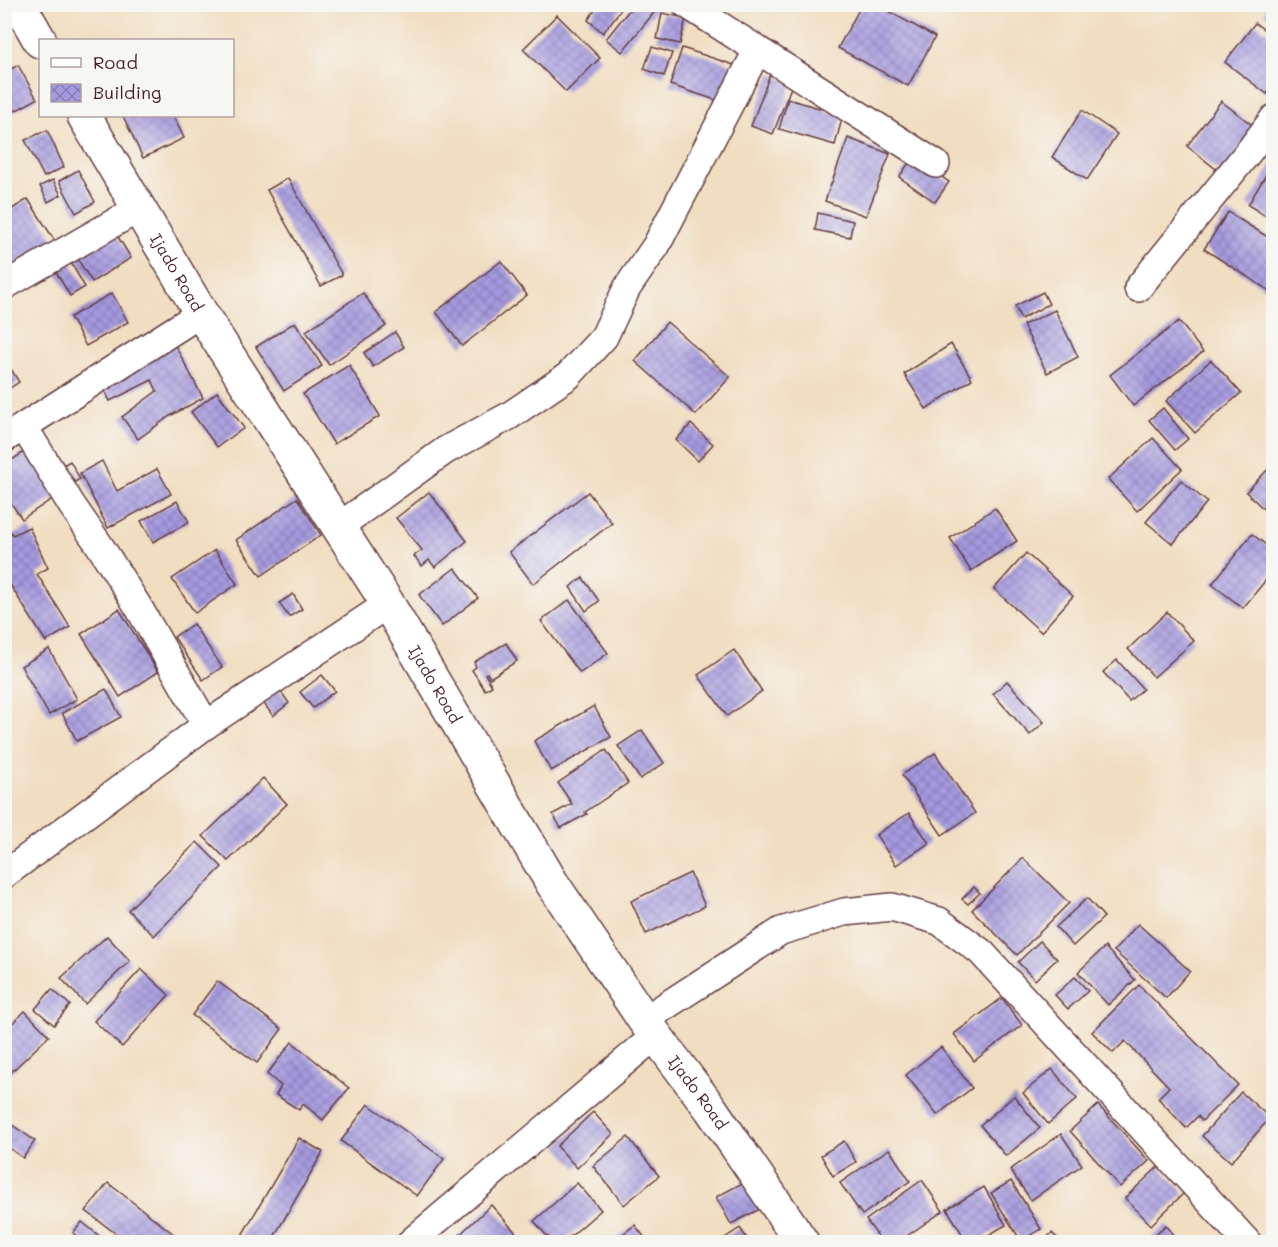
<svg xmlns="http://www.w3.org/2000/svg" width="1278" height="1247" font-family="Mali,sans-serif">
<defs>
<pattern id="building-cross-hatch" width="8" height="8" patternUnits="userSpaceOnUse" patternTransform="scale(1.5)"><rect width="8" height="8" fill="#a59ae0"/><path d="M0 0l8 8M0 8l8-8" fill="none" stroke="#887db6"/></pattern>
</defs>
<rect width="100%" height="100%" fill="#f6f6f2"/>
<filter id="ink" filterUnits="userSpaceOnUse"><feTurbulence type="fractalNoise" baseFrequency=".0167" numOctaves="2"/><feDisplacementMap in="SourceGraphic" scale="12" xChannelSelector="R" yChannelSelector="G"/><feConvolveMatrix kernelMatrix="1 2 1 2 8 2 1 2 1" color-interpolation-filters="sRGB"/></filter>
<filter id="wash" filterUnits="userSpaceOnUse"><feTurbulence type="fractalNoise" baseFrequency=".008" numOctaves="4" result="noise"/><feDisplacementMap in="SourceGraphic" scale="24" xChannelSelector="R" yChannelSelector="G"/><feGaussianBlur stdDeviation="1.35" result="paint"/><feColorMatrix in="noise" values="0 0 0 0 0 0 0 0 0 0 0 0 0 0 0 0 0 1.4 0 .05"/><feComposite in="paint" operator="in"/></filter>
<g filter="url(#wash)">
<rect width="100%" height="100%" fill="#f1ddbf"/>
<g id="blocks">
<g fill="url(#building-cross-hatch)">
<path d="M599 4H625L603 33 588 20Z"/>
<path d="M634 4H661L622 52 606 39Z"/>
<path d="M862 4H876L935 37 908 86 838 48Z"/>
<path d="M1270 4H1274V20L1264 13Z"/>
<path d="M662 13 686 18 680 44 657 39Z"/>
<path d="M557 15 600 58 566 92 523 49Z"/>
<path d="M1255 23 1274 37V85L1267 94 1225 62Z"/>
<path d="M652 47 672 53 664 76 644 69Z"/>
<path d="M682 48 734 65 722 102 670 85Z"/>
<path d="M18 65 37 99 4 117V73Z"/>
<path d="M770 74 793 82 773 134 751 126Z"/>
<path d="M788 99 843 115 835 145 779 129Z"/>
<path d="M1221 101 1256 128 1221 173 1187 146Z"/>
<path d="M1082 110 1117 134 1087 180 1052 157Z"/>
<path d="M123 116H173L184 138 143 158Z"/>
<path d="M47 130 64 167 44 177 25 140Z"/>
<path d="M848 138 890 154 866 216 825 201Z"/>
<path d="M913 157 949 182 935 202 899 177Z"/>
<path d="M1274 161V221L1248 205Z"/>
<path d="M78 170 95 202 76 213 59 181Z"/>
<path d="M288 178 342 275 321 286 267 190Z"/>
<path d="M53 180 61 195 48 202 40 186Z"/>
<path d="M28 199 55 241 4 274V214Z"/>
<path d="M1228 212 1274 241V294L1204 249Z"/>
<path d="M818 213 853 221 850 237 815 230Z"/>
<path d="M112 227 131 258 92 282 73 252Z"/>
<path d="M67 256 85 287 70 296 52 265Z"/>
<path d="M501 261 527 295 462 346 436 312Z"/>
<path d="M1043 292 1049 304 1021 319 1015 306Z"/>
<path d="M112 293 128 322 86 346 70 317Z"/>
<path d="M363 293 386 326 329 365 306 331Z"/>
<path d="M1055 310 1078 357 1047 373 1023 325Z"/>
<path d="M1179 321 1203 352 1133 406 1110 375Z"/>
<path d="M295 322 322 366 284 391 256 347Z"/>
<path d="M667 322 730 377 696 415 635 361Z"/>
<path d="M395 332 404 347 373 367 364 353Z"/>
<path d="M174 343 203 398 170 416 138 439 122 417 157 391 152 380 110 401 100 381Z"/>
<path d="M951 344 972 379 926 409 904 374Z"/>
<path d="M4 358 19 382 4 392Z"/>
<path d="M1211 360 1241 393 1195 433 1166 401Z"/>
<path d="M349 365 380 416 334 444 303 394Z"/>
<path d="M217 392 244 428 217 447 191 412Z"/>
<path d="M1163 408 1188 439 1175 450 1149 420Z"/>
<path d="M691 424 713 444 698 461 676 440Z"/>
<path d="M1153 438 1182 469 1137 511 1108 479Z"/>
<path d="M27 450 58 495 22 519 4 493V465Z"/>
<path d="M70 461 80 479 66 487 56 469Z"/>
<path d="M102 461 117 491 157 469 171 494 108 528 80 473Z"/>
<path d="M1274 463V519L1246 492Z"/>
<path d="M1181 480 1207 502 1173 544 1146 522Z"/>
<path d="M429 492 467 541 435 567 429 560 422 566 414 556 422 550 396 518Z"/>
<path d="M588 492 612 523 533 584 509 552Z"/>
<path d="M297 498 321 535 261 576 236 540Z"/>
<path d="M177 501 189 522 153 542 141 521Z"/>
<path d="M995 508 1017 541 971 571 950 538Z"/>
<path d="M4 522 13 535 29 527 48 568 37 574 70 627 46 642 4 575Z"/>
<path d="M1252 534 1274 551V570L1243 608 1212 584Z"/>
<path d="M215 550 237 584 195 613 172 579Z"/>
<path d="M1026 553 1073 596 1041 632 994 589Z"/>
<path d="M455 568 478 598 442 626 419 595Z"/>
<path d="M583 578 599 601 586 611 570 587Z"/>
<path d="M293 594 302 609 289 617 279 603Z"/>
<path d="M569 600 608 653 580 673 541 621Z"/>
<path d="M119 609 158 672 120 697 81 634Z"/>
<path d="M1167 612 1194 641 1154 677 1128 649Z"/>
<path d="M193 624 222 667 203 680 174 637Z"/>
<path d="M506 643 517 661 490 678 487 673 485 674 492 686 485 690 472 670 476 667 474 662Z"/>
<path d="M49 649 77 699 49 715 21 666Z"/>
<path d="M734 650 762 691 727 716 698 675Z"/>
<path d="M1117 660 1143 689 1129 701 1103 672Z"/>
<path d="M322 675 335 691 313 708 300 692Z"/>
<path d="M1007 681 1044 722 1030 735 993 694Z"/>
<path d="M106 689 121 717 77 741 62 713Z"/>
<path d="M279 689 289 703 273 716 262 701Z"/>
<path d="M594 706 611 737 551 771 534 741Z"/>
<path d="M642 730 664 763 640 779 618 746Z"/>
<path d="M606 750 628 783 585 812 587 814 561 828 553 814 572 804 558 783Z"/>
<path d="M935 753 975 813 942 835 902 775Z"/>
<path d="M263 778 287 804 228 861 203 836Z"/>
<path d="M909 813 929 843 896 865 876 835Z"/>
<path d="M197 842 222 867 154 936 128 910Z"/>
<path d="M1023 858 1069 903 1017 955 972 910Z"/>
<path d="M690 873 705 906 646 934 631 901Z"/>
<path d="M974 887 980 893 968 904 962 899Z"/>
<path d="M1087 898 1104 917 1073 946 1056 927Z"/>
<path d="M1138 924 1190 971 1166 998 1114 951Z"/>
<path d="M107 936 130 961 85 1004 61 978Z"/>
<path d="M1040 941 1057 959 1035 980 1018 962Z"/>
<path d="M1105 947 1135 980 1108 1005 1078 972Z"/>
<path d="M141 969 169 995 122 1047 94 1021Z"/>
<path d="M1075 977 1088 991 1068 1009 1055 995Z"/>
<path d="M217 981 282 1029 257 1063 192 1015Z"/>
<path d="M1139 985 1238 1085 1202 1121 1198 1116 1186 1128 1158 1098 1169 1087 1125 1041 1113 1053 1092 1032Z"/>
<path d="M52 989 70 1005 54 1025 35 1009Z"/>
<path d="M1002 998 1022 1025 974 1061 954 1034Z"/>
<path d="M25 1011 49 1036 4 1079V1031Z"/>
<path d="M292 1042 349 1088 323 1120 303 1104 299 1110 276 1095 281 1086 267 1074Z"/>
<path d="M941 1047 972 1088 937 1115 906 1075Z"/>
<path d="M1052 1069 1077 1099 1048 1124 1023 1093Z"/>
<path d="M1241 1092 1270 1118 1231 1162 1202 1136Z"/>
<path d="M1014 1096 1040 1128 1006 1156 980 1125Z"/>
<path d="M368 1104 444 1159 417 1196 341 1141Z"/>
<path d="M1098 1105 1149 1161 1120 1187 1070 1131Z"/>
<path d="M593 1112 613 1134 577 1168 557 1146Z"/>
<path d="M11 1124 35 1141 23 1158 4 1144V1133Z"/>
<path d="M1061 1134 1082 1165 1031 1200 1010 1170Z"/>
<path d="M628 1137 659 1176 624 1205 593 1166Z"/>
<path d="M299 1138 323 1152 271 1242H238Z"/>
<path d="M844 1141 856 1162 833 1176 821 1155Z"/>
<path d="M889 1149 910 1181 862 1215 840 1183Z"/>
<path d="M1159 1166 1184 1193 1151 1225 1125 1198Z"/>
<path d="M748 1180 762 1208 731 1224 716 1197Z"/>
<path d="M922 1180 943 1211 898 1242H882L866 1220Z"/>
<path d="M1011 1181 1041 1229 1021 1241 991 1193Z"/>
<path d="M108 1183 184 1242H127L86 1211Z"/>
<path d="M577 1183 601 1210 564 1242H552L534 1221Z"/>
<path d="M984 1187 1006 1225 976 1242H967L947 1209Z"/>
<path d="M491 1205 518 1235 510 1242H452Z"/>
<path d="M82 1222 107 1242H84L73 1233Z"/>
<path d="M635 1225 648 1242H612Z"/>
<path d="M1166 1225 1180 1242H1146Z"/>
<path d="M740 1228 748 1240 744 1242H719Z"/>
<path d="M1052 1233 1061 1242H1042Z"/>
</g>
</g>
</g>
<g filter="url(#ink)">
<use href="#blocks" fill-opacity="0" stroke="#633c41" stroke-width="1.5"/>
<g fill="none" stroke-linecap="round" stroke-linejoin="round">
<defs>
<g id="street">
<path d="M686 4 936 164"/>
<path d="M4 286 138 209"/>
<path d="M1138 288 1250 150 1274 118"/>
<path d="M24 427 71 504 100 546 139 608 206 725"/>
<path d="M4 439 201 313"/>
<path d="M338 527 446 450 509 416 568 376 604 337 627 288 656 246 757 51"/>
<path d="M4 875 206 725 388 604"/>
<path d="M644 1020 781 931 844 912 892 907 939 921 981 952 1247 1242"/>
<path d="M411 1242 655 1036"/>
</g>
<g id="secondary">
<path d="M19 4 40 41"/>
<path id="s1" d="M84 116 201 313 388 604 552 883 644 1020 711 1109 802 1242"/>
</g>
</defs>
<use href="#street" stroke="#633c41" stroke-width="30"/>
<use href="#secondary" stroke="#633c41" stroke-width="36"/>
<use href="#street" stroke="#fff" stroke-width="27"/>
<use href="#secondary" stroke="#fff" stroke-width="33"/>
</g>
</g>
<g text-anchor="middle" stroke-width="4.5" stroke-linejoin="round" paint-order="stroke">
<g font-size="16" fill="#4a1f2b" stroke="#f6f6f2">
<text dy="6" stroke="none"><textPath href="#s1" startOffset="182">Ijado Road</textPath></text>
<text dy="6" stroke="none"><textPath href="#s1" startOffset="668">Ijado Road</textPath></text>
<text dy="6" stroke="none"><textPath href="#s1" startOffset="1154">Ijado Road</textPath></text>
</g>
</g>
<rect width="1278" height="1247" fill="none" stroke="#f6f6f2" stroke-width="24"/>
<rect x="39" y="39" width="195" height="78" fill="#f6f6f2" stroke="#b1a0a2" stroke-width="1.5"/>
<rect x="51" y="58" width="30" height="9" fill="#ffffff" stroke="#b1a0a2" stroke-width="1.5"/>
<text x="93" y="69" font-size="18" fill="#4a1f2b">Road</text>
<rect x="51" y="84" width="30" height="18" fill="url(#building-cross-hatch)" stroke="#b1a0a2" stroke-width="1.5"/>
<text x="93" y="99" font-size="18" fill="#4a1f2b">Building</text>
</svg>
